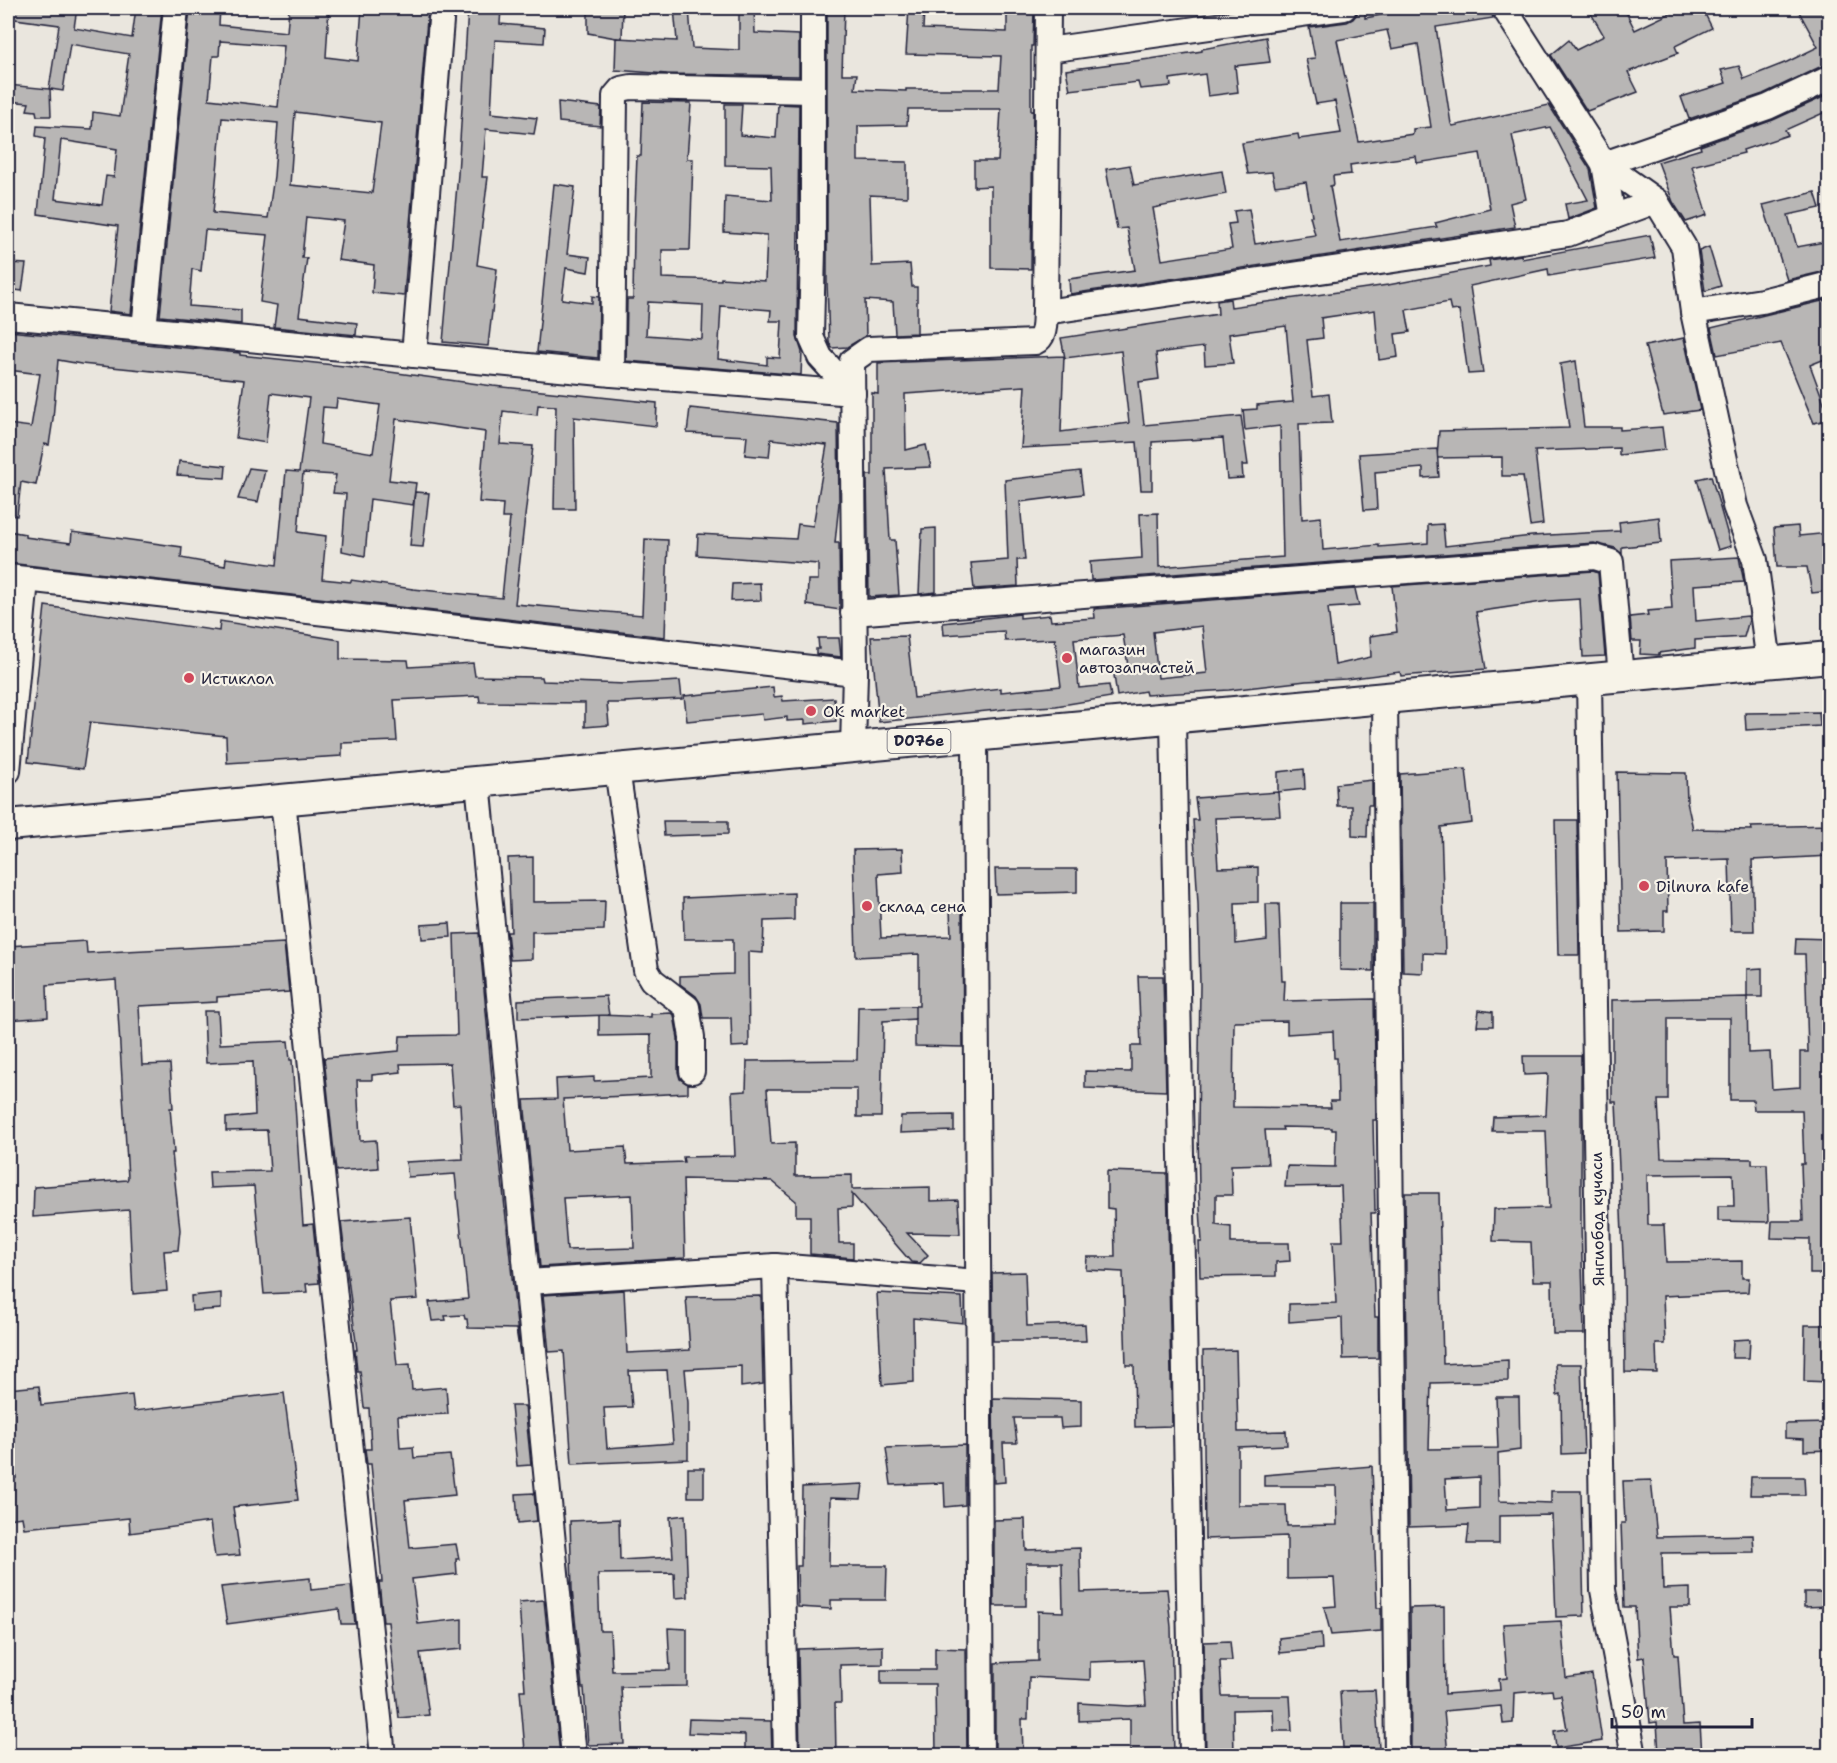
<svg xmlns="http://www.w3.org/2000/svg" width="1837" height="1763" font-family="'Shantell Sans',sans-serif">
<rect width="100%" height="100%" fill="#eae6de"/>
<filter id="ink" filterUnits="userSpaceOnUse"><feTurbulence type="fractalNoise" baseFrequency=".0167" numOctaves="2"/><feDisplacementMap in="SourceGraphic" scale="12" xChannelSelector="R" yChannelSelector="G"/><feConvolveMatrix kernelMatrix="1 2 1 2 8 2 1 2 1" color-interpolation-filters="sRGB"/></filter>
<g filter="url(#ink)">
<path fill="#dbd8d2" d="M8 593 13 594 8 654Z"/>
<g fill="#b8b6b5" stroke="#22223b" stroke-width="1.5" fill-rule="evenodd">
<path d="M8 8H77L74 28 132 38 136 8H162L131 314 109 311 118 226 38 214 45 138 36 136 37 126 92 129 93 112 120 116 129 54 70 44 63 91 50 89 51 116H37L36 111 27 110 29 103 8 101V85L49 89 59 25 8 18ZM61 140 117 149 114 177 106 176 102 205 55 199Z"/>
<path d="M190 8H220L219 25 287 32 289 8H329L326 57 358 61 362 8H428L404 296 372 293 374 265 338 260 344 221 306 217 302 258H307L299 316 357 323 356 335 274 327 277 305 260 302 268 235 205 230 201 271 192 269 189 306 241 310V324L160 316ZM220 41 284 46 278 107 209 99 213 56H219ZM295 112 381 123 372 193 290 185ZM222 118 278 123 274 176 268 218 213 213Z"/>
<path d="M468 8H501L500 24 545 28 544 43 495 40 491 113 537 118 534 134 486 129 482 177H488L477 265 497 269 488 346 443 342 458 174Z"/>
<path d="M588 8H623L622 39 588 33Z"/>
<path d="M674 8H689L692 48 739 50V8H754L755 33 799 35V76L667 74 615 70 616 38 677 41Z"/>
<path d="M827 8H844L842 74H857L855 89 906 91V89H999L1001 56 906 54 909 8H924L923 29 1007 32V8H1034L1033 46H1031V111H1033L1031 269 991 268V186L974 187V161H998L1001 109H908L907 125 858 126V161L907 162V197L870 195 872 266 910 264 912 287H917V333L895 334 893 302 865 300 866 336 847 347 832 348 829 342 827 282Z"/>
<path d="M1358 8H1365V18L1417 8H1490L1493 18 1436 27 1451 124 1453 126 1549 105 1590 169 1597 208 1568 219 1565 204 1588 200 1550 127 1512 135 1526 199 1510 203 1515 227 1070 294 1069 279 1135 270 1127 228 1117 229 1106 169 1130 165 1134 185 1222 171 1226 194 1153 208 1162 260 1232 249 1228 224 1236 223 1234 211 1249 209 1255 244 1315 235 1310 216H1312L1306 182 1275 186 1272 172 1248 174 1242 143 1298 134 1299 139 1341 133 1335 101 1316 104 1306 59 1315 58 1309 27 1347 22 1353 19 1357 14ZM1387 30 1392 49 1418 44 1431 127 1413 129V134L1359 142 1337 40ZM1480 153 1490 209 1435 223 1437 227 1340 242 1330 186 1334 185 1333 176 1351 174 1350 165 1416 156 1417 163Z"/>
<path d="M1588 8H1624L1635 30 1681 8H1702L1712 28 1675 46 1678 53 1628 72 1638 92 1587 111 1551 55 1569 40 1576 50 1604 36Z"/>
<path d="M1797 8H1830V64L1824 65 1763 94 1689 119 1681 97 1726 83 1721 70 1739 66 1744 79 1787 62 1818 47Z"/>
<path d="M1266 37 1270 62 1235 66 1238 92 1208 96 1205 74 1170 79 1171 86 1140 89 1138 82 1070 90 1066 70 1150 59 1202 51V49Z"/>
<path d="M1830 94V110L1785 130 1788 135 1743 150 1744 153 1692 166 1707 215 1686 222 1673 202 1658 162 1701 149 1700 146 1773 120Z"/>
<path d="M558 102 601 107 600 126 559 122Z"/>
<path d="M643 102 691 103 687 159H693L690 250H662V278L721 280V278L765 281 767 235 724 232 725 196 772 200 771 166 725 165V104H742L740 135 776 138 778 104 799 105 797 337 802 352 801 375 626 361 627 299H633L634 234 637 156H641ZM648 302 703 305 702 339 646 335ZM721 306 771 310 770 321H782L780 358 767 357V365L718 359Z"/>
<path d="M554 184 575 187 567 254 590 257 588 272 566 268 562 299 592 303V296L599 297 598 358 537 352Z"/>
<path d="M1815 192 1820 208 1788 215 1797 247 1830 241V270L1787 280 1763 205Z"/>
<path d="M1650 235 1655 258 1549 276 1548 269 1470 286 1483 373 1468 374 1459 310 1451 311 1449 302 1406 310 1410 332 1395 334 1398 357 1379 360 1375 310 1321 318 1323 338 1307 340 1313 396 1329 394 1332 423 1299 424 1302 519 1321 517 1323 550 1379 545V547L1428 543V525L1443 524 1445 546 1532 536 1620 531 1619 522 1659 517 1661 543 1622 547V554L1615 548 1594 543 1091 580 1090 562 1142 558 1140 514 1158 513 1159 567 1283 557 1280 426 1245 430 1243 410 1257 409V405L1293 402 1286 326 1229 334 1233 363 1205 365 1204 347 1156 353 1159 379 1139 382 1144 425 1241 416 1248 465H1242L1243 478 1227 479 1223 438 1152 442V490H1141L1137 442 1021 448 1025 386 905 394 906 450 926 445 931 467 886 469 890 540H895L899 595 869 597 867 475H872V393L878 394V363L1064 356 1061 432 1129 423 1121 351 1065 358 1061 338 1218 314 1217 301 1230 299 1231 307 1388 285 1490 266 1489 260 1521 255 1522 259Z"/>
<path d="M1709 247 1721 286 1705 291 1699 251Z"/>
<path d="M8 263 26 264 22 291 8 289Z"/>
<path d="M1830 299V357L1810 365 1830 419 1814 423 1781 343 1717 355 1711 328Z"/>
<path d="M8 331 240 353V355L353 367 493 386 657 403 656 426 574 417 575 509H554L556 406 538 405 537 415 503 411 500 444 533 446 515 604 642 615 645 539 668 540 665 637 8 563V531L25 534V537L71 543 72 532 182 547 181 558 225 566 226 558 277 565 286 471 299 472 309 398 271 393 266 443 236 438 244 380 81 364 58 360 53 419 49 445 44 444 36 485 21 482 17 516 8 515V424L31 427 40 374 8 370ZM337 399 380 405 373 453 320 444 323 407 336 408ZM396 419 485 432 479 502 503 504 502 518H510L502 598 413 589 351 580V582L322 579 326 536 298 532 303 473 336 475 333 493 346 494 342 551 365 556 370 499 413 505 416 483 389 480Z"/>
<path d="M1684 338 1700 410 1663 415 1645 346Z"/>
<path d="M1576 361 1584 427H1620V430L1662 427 1665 450 1619 455V448L1535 451 1543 524 1530 526 1523 476H1502V457L1437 458 1439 431 1569 428 1560 364Z"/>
<path d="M690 408 838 423 839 503 835 543H839L840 610 807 605 808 580H818V564L697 555 698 534 796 539 798 524 813 526 827 445 771 439 769 457 745 455 747 436 687 433Z"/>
<path d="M1437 449 1439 477 1423 478V468L1375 472 1377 509 1364 510 1359 454Z"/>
<path d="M179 461 226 466 225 478 177 475Z"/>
<path d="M249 468 265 470 258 502 238 499Z"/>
<path d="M1080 471 1083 494 1020 502 1025 560H1017L1018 586 974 589 971 563 1008 560 1005 480Z"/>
<path d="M1711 476 1731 546 1718 550 1697 479Z"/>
<path d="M415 492 429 493 423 547 410 546Z"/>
<path d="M1798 526 1799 536 1830 533V591L1812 593 1807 567H1777L1774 528Z"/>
<path d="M936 528V592L919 594 922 529Z"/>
<path d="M1739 557 1744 582 1694 585 1696 621 1748 616 1749 620 1744 637 1695 640V648L1659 653V655L1640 654 1641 641H1632L1630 617 1648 615 1647 611 1672 609 1669 561Z"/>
<path d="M1593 571 1598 573 1605 656 1583 657 1580 599 1549 601 1476 612 1486 669 1401 676 1400 672 1346 679 1306 681 1229 690 1146 695 1145 691 1117 696 1114 675 1129 672 1123 635 1074 639 1079 688 1109 685 1111 697 1056 706 1016 708 879 722 871 637 907 636 914 698 1001 688V692L1061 686 1055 639 1005 641 1004 631 944 635 943 623 1020 614V618L1050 615 1051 621 1095 618 1094 609 1355 589 1359 606 1328 608 1335 665 1371 657 1370 636 1397 632 1392 586ZM1202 626 1207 673 1158 678 1153 632Z"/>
<path d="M760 583 761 600 731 601 732 584Z"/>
<path d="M45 606 219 631 220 621 340 640V659L408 660 409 667 473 663 475 676 542 677 543 681 626 684 680 681 682 699 625 702V703H607L609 725 585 727V703L480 702 479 696 394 700 397 741 342 743V756L227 763 226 736 90 722 83 769 28 762Z"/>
<path d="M818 638H839L841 657 816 654V649H819Z"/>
<path d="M773 687 774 697 782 696 783 701 834 698 836 721 805 724V720L787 721V717L763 720 762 714 687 721 684 696Z"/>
<path d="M1819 712 1820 726 1746 730 1745 713Z"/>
<path d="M1304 769 1305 789 1278 792V772Z"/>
<path d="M1466 769 1472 823 1441 827 1445 954 1423 953V973L1403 972 1400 774Z"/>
<path d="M1617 772 1686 773 1687 802 1693 829 1752 830 1751 827 1830 825V856L1752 860 1754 931H1731L1729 859 1667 861 1668 911H1664V931L1621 932Z"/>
<path d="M1372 780V805H1368L1367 837 1352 836V806H1337L1336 784Z"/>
<path d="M1278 792 1280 816 1215 818 1218 868 1258 867V902L1235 903 1236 944 1267 940 1266 904H1279L1282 981H1285L1284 1001 1374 999 1376 1120H1373L1375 1213H1371L1375 1317H1378V1358L1343 1359 1342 1318 1289 1322V1304L1336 1303 1333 1241H1343L1341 1186 1285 1187 1287 1166 1335 1167 1336 1130H1332V1128L1282 1127 1283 1130H1265L1268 1164 1231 1165 1232 1195H1216V1225L1231 1227V1243H1289L1290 1261 1276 1262V1276L1200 1277 1199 1242H1202L1199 1191 1198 1129 1200 985 1198 904 1193 820H1198L1195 798ZM1287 1021V1034L1333 1031 1334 1058H1337L1338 1101H1330L1331 1108 1233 1107 1234 1022Z"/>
<path d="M1555 820H1577L1579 955H1558Z"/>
<path d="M663 821H728V834L664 836Z"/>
<path d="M902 849 903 872 878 874 881 938 951 936 950 908H962L963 1047 915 1046V1019L883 1021 881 1117H857V1089H767L771 1144 795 1143V1176L852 1175V1189L930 1187V1201L958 1200 960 1234 907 1233 928 1255 920 1263 911 1262 852 1194V1207L838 1208 839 1243H853V1258L810 1254V1216H796V1201L772 1181 683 1179 685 1258 540 1267 524 1100 557 1099 556 1079 594 1077V1081L651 1078V1035L599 1036V1015L651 1017V1014L672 1013 674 1015 678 1038V1072L680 1079 688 1084V1093L563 1099 567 1150 625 1147 627 1164 684 1162 683 1157 735 1156 732 1092 746 1091 747 1061 857 1060 858 1007 915 1006V1019V1006H919V954L856 957 853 850ZM632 1195 634 1248 567 1250 563 1198Z"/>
<path d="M533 857V902L605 901 604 930 532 932V959L510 960 507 932H511L508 858Z"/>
<path d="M995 869H1077V892L996 894Z"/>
<path d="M794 893V920L764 921 763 953 748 952 749 1046 732 1047 731 1018H703L701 1004 696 996 680 984V976L733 974V939H684L683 898Z"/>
<path d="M1340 903H1373V971L1340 970Z"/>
<path d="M450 923 451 937 422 939 421 925Z"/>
<path d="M479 933 494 1101 520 1355 516 1329 468 1328 467 1319H465L464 1315 445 1316 446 1320 432 1321 429 1302 468 1299 455 1174 408 1177 406 1162 463 1159 460 1104 453 1105 450 1063 400 1064 401 1072 372 1075V1080H357L360 1141 376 1140 378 1168 336 1171 324 1058 399 1051 400 1036 457 1035 454 934Z"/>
<path d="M1796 938 1830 939V1274H1810V1239L1771 1238 1772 1221H1803L1801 1164H1804L1802 1110H1754L1753 1100H1730V1018H1668V1100H1658L1661 1158 1752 1159V1164H1767L1769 1222 1718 1221V1206H1734L1733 1174 1647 1175 1648 1225H1664L1666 1262 1742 1261V1278H1749L1748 1292 1663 1296 1665 1344H1656L1657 1373 1625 1372 1624 1277 1616 1102H1612V1000L1747 997 1748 1053 1770 1052 1772 1089 1800 1087V1052H1808L1806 983 1805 954H1795Z"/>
<path d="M86 941 87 953 284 943 289 992 217 997V1002L139 1006 142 1065 170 1064 173 1108H170L174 1153H172L180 1230 178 1250 164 1251 167 1291 133 1294 129 1210 33 1217 34 1187 127 1180 128 1178 116 980 47 985 48 1017 8 1020V946Z"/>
<path d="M1762 968V997H1747V969Z"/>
<path d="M1138 976H1163L1166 1091 1085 1088V1071L1131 1072V1046H1141Z"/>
<path d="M606 996 609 1015 518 1018V1000Z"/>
<path d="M1479 1010 1493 1012V1026H1477Z"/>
<path d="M204 1011H218L220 1044 288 1041 290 1060H292L303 1225 313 1224 319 1283 306 1284 307 1292 264 1294 254 1186 210 1188 209 1172 270 1171 267 1130 226 1131V1118L255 1115 253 1061 206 1063Z"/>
<path d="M1523 1056H1581V1225L1584 1334H1553L1552 1281H1533L1531 1242 1493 1241 1494 1209 1549 1208 1546 1131H1492L1493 1117 1546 1115 1548 1074 1524 1075Z"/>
<path d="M954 1115V1131L900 1133 901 1116Z"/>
<path d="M1107 1171 1167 1173 1172 1426 1135 1427 1134 1365H1126L1123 1272 1086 1270 1087 1257H1115L1114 1209 1107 1208Z"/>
<path d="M1405 1193H1439L1443 1364 1508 1360V1381L1431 1383 1429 1449 1498 1448 1496 1397H1519L1520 1450 1498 1453 1499 1501 1551 1503V1491H1581L1584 1616 1556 1617 1552 1515 1499 1516V1544H1467L1469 1525 1409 1527ZM1479 1477V1508L1447 1510 1445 1479Z"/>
<path d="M410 1217 418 1299 390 1301 397 1365 410 1364 412 1390 446 1387 448 1414 398 1416 400 1448 413 1447 414 1458 450 1455 455 1495 405 1500 410 1548 456 1544 459 1559H456L457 1574 412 1579 418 1624 462 1619V1649L420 1653 429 1715 399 1718 388 1622H383L379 1582H382L371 1464H367L365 1449H371L369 1408H364L360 1371H357L355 1350H357L341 1222Z"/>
<path d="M1025 1272 1027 1326 1085 1324 1086 1341H993L992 1273Z"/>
<path d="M624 1290 627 1353 690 1350 686 1297 761 1296 763 1384 741 1387V1366L685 1369 688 1403V1459L572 1464 564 1351 549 1352 543 1295ZM667 1370 673 1443 607 1448 604 1408 632 1407 629 1371Z"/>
<path d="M221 1293V1309L192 1311 191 1296Z"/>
<path d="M877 1293 962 1297 963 1323 913 1318 914 1382 882 1385Z"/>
<path d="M1805 1325H1830V1382L1804 1381Z"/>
<path d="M1750 1339 1749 1358H1732L1733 1340Z"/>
<path d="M1236 1350 1238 1432 1286 1431 1287 1445 1238 1447V1505H1286L1287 1526 1337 1525 1336 1486H1264V1475L1372 1466 1377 1608H1381V1631L1331 1635 1324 1607 1336 1606 1334 1578 1287 1579V1536L1205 1539 1203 1351Z"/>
<path d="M1555 1364H1581L1584 1453 1562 1454 1561 1394 1557 1395Z"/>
<path d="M39 1386 41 1405 132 1395 134 1411 284 1393 298 1500 233 1507 240 1555 215 1557 210 1522 130 1533 129 1518 24 1528 22 1517 8 1519V1479L16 1478 10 1427H8V1389Z"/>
<path d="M993 1398 1081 1400V1427L1061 1428 1060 1418H1014L1017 1443H1003L1005 1482 994 1483Z"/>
<path d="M511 1406H525L531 1465 517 1466Z"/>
<path d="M1830 1423V1450L1804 1451V1439L1785 1438V1424Z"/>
<path d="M965 1445V1505L945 1507 944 1483 891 1485 886 1448Z"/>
<rect x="688" y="1468" width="16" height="29"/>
<path d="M1751 1477H1804L1805 1495H1750Z"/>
<path d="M1651 1480 1657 1537 1753 1535 1754 1552 1662 1553 1663 1589 1690 1588V1607H1670L1674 1655H1678L1683 1725 1700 1724 1702 1755H1659L1657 1722 1650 1723 1644 1657 1638 1658 1635 1607H1624L1621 1523H1625L1623 1481Z"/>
<path d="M863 1484 861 1499 830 1498 829 1566H887L886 1600H831V1609L798 1607 797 1566H801L802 1487Z"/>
<path d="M534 1493 537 1521 518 1523 516 1494Z"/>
<path d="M685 1515 688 1597 675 1598 674 1573 598 1574 600 1631H610L612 1671 670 1670 668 1628 687 1629V1686L621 1687 624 1744 588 1745 584 1688H582L572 1589 570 1521 619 1519 620 1560 673 1557 670 1517Z"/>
<path d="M1025 1519 1026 1550 1080 1548 1081 1592 1167 1589 1171 1627 1174 1755H1130V1719L1079 1721V1703L1129 1706 1146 1705 1143 1660 1090 1662V1680L1029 1677 1028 1719H1022L1023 1755H995V1663L1038 1661V1611L1063 1612 1062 1563H1026V1606H994V1520Z"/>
<path d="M310 1578 311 1590 351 1586 355 1624H341L339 1609 227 1624 221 1587Z"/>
<path d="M1804 1592H1830V1606L1804 1607Z"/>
<path d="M544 1600 560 1755H534V1750L525 1751 520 1690H525L519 1602Z"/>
<path d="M1444 1607 1445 1694 1500 1690 1499 1679 1507 1678 1503 1624 1561 1621 1566 1678 1592 1674 1602 1741 1556 1748 1554 1731 1567 1729 1561 1695 1553 1696 1552 1690 1514 1693 1513 1723 1503 1724 1501 1706 1444 1711 1448 1755H1411L1410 1608Z"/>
<path d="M1321 1633 1322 1649 1280 1653 1279 1638Z"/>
<path d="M1230 1641 1232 1661H1220L1222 1696H1290L1292 1731H1274L1273 1709 1233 1710 1234 1755H1206L1204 1642Z"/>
<path d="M883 1646V1664L840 1665 841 1703H835L836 1755H800L798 1649Z"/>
<path d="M935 1648 966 1649 967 1755H936L935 1684H881V1670H935Z"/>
<path d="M1375 1690 1379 1748H1343L1340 1691Z"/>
<path d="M689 1719 771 1721 772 1755H745V1735L688 1733Z"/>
</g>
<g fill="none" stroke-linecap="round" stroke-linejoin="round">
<defs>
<g id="minor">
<path d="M813 8V249L811 337 820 357 853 393"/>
<path d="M1504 8 1604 164 1656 201 1684 247 1693 312 1735 506 1755 560 1769 663"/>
<path d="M1048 50 1344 8"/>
<path d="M1656 201 1613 217 1604 164 1768 107 1830 78"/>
<path d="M1045 312 1568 234 1613 217"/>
<path d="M1693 312 1762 301 1830 284"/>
<path d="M8 316 612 374 853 393"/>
<path d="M144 329 176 8"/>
<path d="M414 355 442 8"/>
<path d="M612 374 615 96 621 89 631 87 813 91"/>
<path d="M8 577 855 673"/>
<path d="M853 613 1070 596 1595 557 1611 562 1621 677"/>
<path d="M1589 679 1603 1590 1634 1756"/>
<path d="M1385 698 1397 1756"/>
<path d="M1173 718 1192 1756"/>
<path d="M975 736 981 1756"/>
<path d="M853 747 855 673 852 361 869 349 1035 342C1046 337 1044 323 1045 312L1048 8"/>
<path d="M617 769 646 970 652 980 687 1007 692 1037V1071"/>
<path d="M8 771 26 580"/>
<path d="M478 782 574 1756"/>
<path d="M283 800 383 1756"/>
<path d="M775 1266 786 1756"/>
<path d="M528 1282 775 1266 978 1282"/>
</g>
<path id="major" d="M8 825 1830 657"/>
</defs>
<use href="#minor" stroke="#22223b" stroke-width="28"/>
<use href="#major" stroke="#22223b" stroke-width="34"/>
<use href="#minor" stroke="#f7f3e8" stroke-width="24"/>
<use href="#major" stroke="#f7f3e8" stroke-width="30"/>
</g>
</g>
<g fill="#d1495b" stroke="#f7f3e8" stroke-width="2">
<circle cx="1067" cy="658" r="6"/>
<circle cx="189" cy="678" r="6"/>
<circle cx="811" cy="711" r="6"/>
<circle cx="1644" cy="886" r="6"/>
<circle cx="867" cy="906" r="6"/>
</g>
<g text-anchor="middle" stroke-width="4.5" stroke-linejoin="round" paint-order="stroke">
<rect fill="#f7f3e8" stroke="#62616f" stroke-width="1.5" x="887.5" y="729" width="63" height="24" rx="4.5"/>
<g font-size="15" font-weight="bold" fill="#22223b">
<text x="919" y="746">D076e</text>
</g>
<g font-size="16" fill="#22223b" stroke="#f7f3e8" text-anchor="start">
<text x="1079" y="655">магазин<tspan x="1079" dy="18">автозапчастей</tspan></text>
<text x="201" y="684">Истиклол</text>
<text x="823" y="717">OK market</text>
<text x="1656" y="892">Dilnura kafe</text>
<text x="879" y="912">склад сена</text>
</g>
<g font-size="16" fill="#22223b" stroke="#f7f3e8">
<text transform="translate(1597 1219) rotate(-91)" y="6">Янгиобод кучаси</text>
</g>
</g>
<rect width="1837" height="1763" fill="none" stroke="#f7f3e8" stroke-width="30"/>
<rect x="15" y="15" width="1807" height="1733" fill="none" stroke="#22223b" stroke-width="2" filter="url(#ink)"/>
<path d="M1612 1718v9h140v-9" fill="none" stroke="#22223b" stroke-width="3"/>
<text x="1621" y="1718" font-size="18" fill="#22223b" stroke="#f7f3e8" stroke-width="4.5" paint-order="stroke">50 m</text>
</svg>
